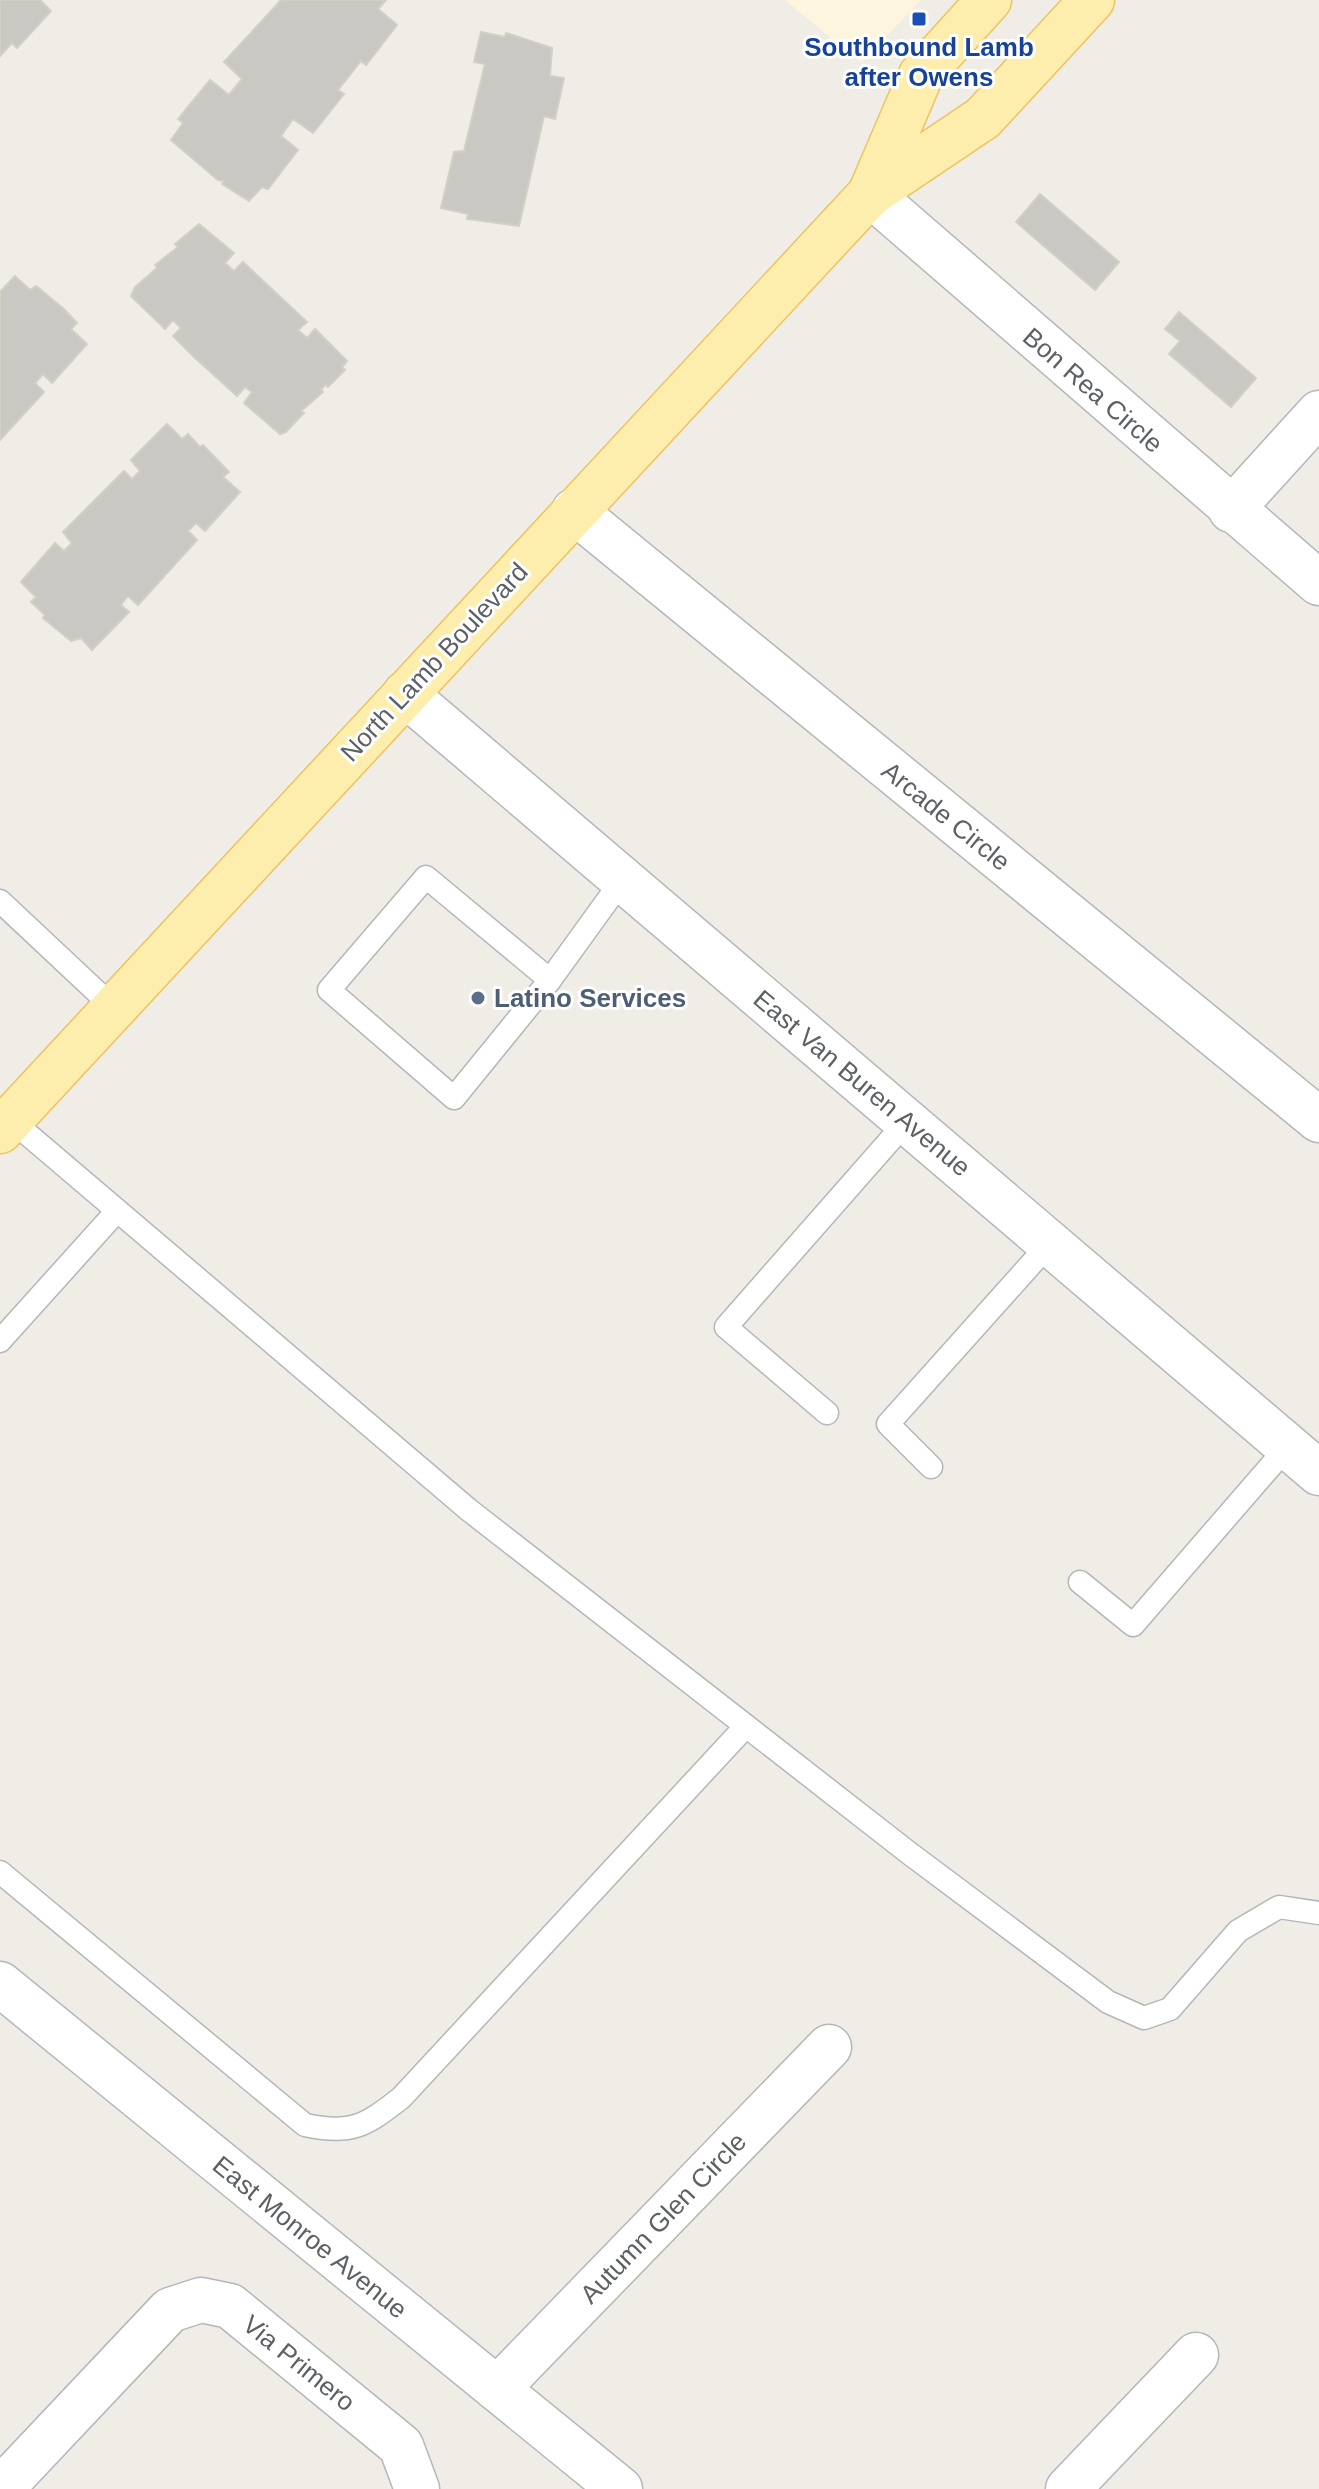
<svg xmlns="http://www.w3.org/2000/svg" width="1319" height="2489" font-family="Helvetica,sans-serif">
<rect width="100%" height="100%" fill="#efede6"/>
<path fill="#fdf5dd" d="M785 0H921L861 63Z"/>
<g fill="#cac8c3" stroke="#d4cfc4" stroke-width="2">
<path d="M0 0H40L51 11 17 48 12 43 0 56Z"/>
<path d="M281 0H386L378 9 397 25 366 65 361 61 338 90 344 94 313 133 293 119 281 136 298 150 268 189 262 187 249 201 222 184 224 181 218 180 171 140 183 123 178 119 210 80 229 95 242 79 224 62Z"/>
<path d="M481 32 505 37 506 33 552 48 550 76 564 78 555 119 544 116 519 226 467 219 468 214 441 208 454 152 464 151 485 64 474 62Z"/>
<path d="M1040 194 1119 262 1095 290 1016 222Z"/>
<path d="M199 224 234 253 225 263 234 271 243 262 307 322 298 330 307 338 315 329 347 361 342 367 345 370 328 387 326 384 321 390 323 392 301 411 304 413 286 432 280 434 244 403 252 392 245 387 237 396 193 356 173 336 181 328 173 320 165 329 131 296 135 287 157 268 155 265 178 247 175 244Z"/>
<path d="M15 276 30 290 36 286 64 309 77 323 71 329 87 344 52 383 43 374 35 383 44 392 0 440V292Z"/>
<path d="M1179 312 1256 378 1231 407 1169 354 1180 341 1165 329Z"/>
<path d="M167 424 182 439 188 434 200 447 203 445 229 472 223 477 240 492 205 531 196 523 188 531 197 540 138 605 128 596 121 605 129 612 92 650 81 638 71 641 43 618 45 615 31 602 36 597 21 582 55 543 64 551 72 543 63 532 124 471 132 479 140 471 131 460Z"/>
</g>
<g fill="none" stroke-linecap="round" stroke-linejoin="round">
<defs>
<g id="lane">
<path d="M426 877 550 980 454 1098 329 990Z"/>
<path d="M0 901 114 1008"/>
<path d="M550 980 623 879"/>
<path d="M11 1120 469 1510 909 1853 1108 2002 1144 2018 1170 2009 1238 1931 1279 1907 1319 1913"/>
<path d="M0 1341 116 1212"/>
<path d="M827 1413 726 1327 907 1121"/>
<path d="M931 1467 888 1424 1050 1243"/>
<path d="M1080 1582 1133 1625 1288 1446"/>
<path d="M0 1872 305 2125C351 2135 365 2126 401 2098L746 1726"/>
</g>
<g id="street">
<path d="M870 194 1319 583"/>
<path d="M1231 510 1319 413"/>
<path d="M574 511 1319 1120"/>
<path d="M405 694 1319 1473"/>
<path d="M497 2389 829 2047"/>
<path d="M1 2489 170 2310 201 2300 230 2306 401 2446 417 2489"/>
<path d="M1068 2489 1196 2355"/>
</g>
<path id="secondary" d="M0 1984 620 2489"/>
<g id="primary">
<path d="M870 194 921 75 989 0"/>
<path d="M0 1131 870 194 983 118 1092 0"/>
</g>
</defs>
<use href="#lane" stroke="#b3b6ba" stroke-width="25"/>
<use href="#street" stroke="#b3b6ba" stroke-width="47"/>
<use href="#secondary" stroke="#b4b8bd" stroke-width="47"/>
<use href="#primary" stroke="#efc35f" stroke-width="47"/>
<use href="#lane" stroke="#fff" stroke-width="22"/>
<use href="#street" stroke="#fff" stroke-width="44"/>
<use href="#secondary" stroke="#fff" stroke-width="44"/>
<use href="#primary" stroke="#fdeead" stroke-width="44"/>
</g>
<rect fill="#1a4fb4" stroke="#fff" stroke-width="3" x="911" y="11" width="16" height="16" rx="4"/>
<circle fill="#5c6f8a" stroke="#fff" stroke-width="3" cx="478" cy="998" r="8"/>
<g text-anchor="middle" stroke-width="6" stroke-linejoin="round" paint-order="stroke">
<g font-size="26" font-weight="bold" fill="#164399" stroke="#fff">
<text x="919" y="56">Southbound Lamb<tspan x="919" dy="30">after Owens</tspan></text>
</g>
<g font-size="26" fill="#5d6166" stroke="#fff">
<text transform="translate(1093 390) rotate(41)" y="9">Bon Rea Circle</text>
<text transform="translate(434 662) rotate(-47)" y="9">North Lamb Boulevard</text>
<text transform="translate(946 816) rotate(39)" y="9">Arcade Circle</text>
<text transform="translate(862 1083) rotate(40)" y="9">East Van Buren Avenue</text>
<text transform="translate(663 2218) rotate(-46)" y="9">Autumn Glen Circle</text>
<text transform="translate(310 2237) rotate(39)" y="9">East Monroe Avenue</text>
<text transform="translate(299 2363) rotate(39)" y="9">Via Primero</text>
</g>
<g font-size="26" font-weight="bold" fill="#4e5e75" stroke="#fff" text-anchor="start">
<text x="494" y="1007">Latino Services</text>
</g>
</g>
</svg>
